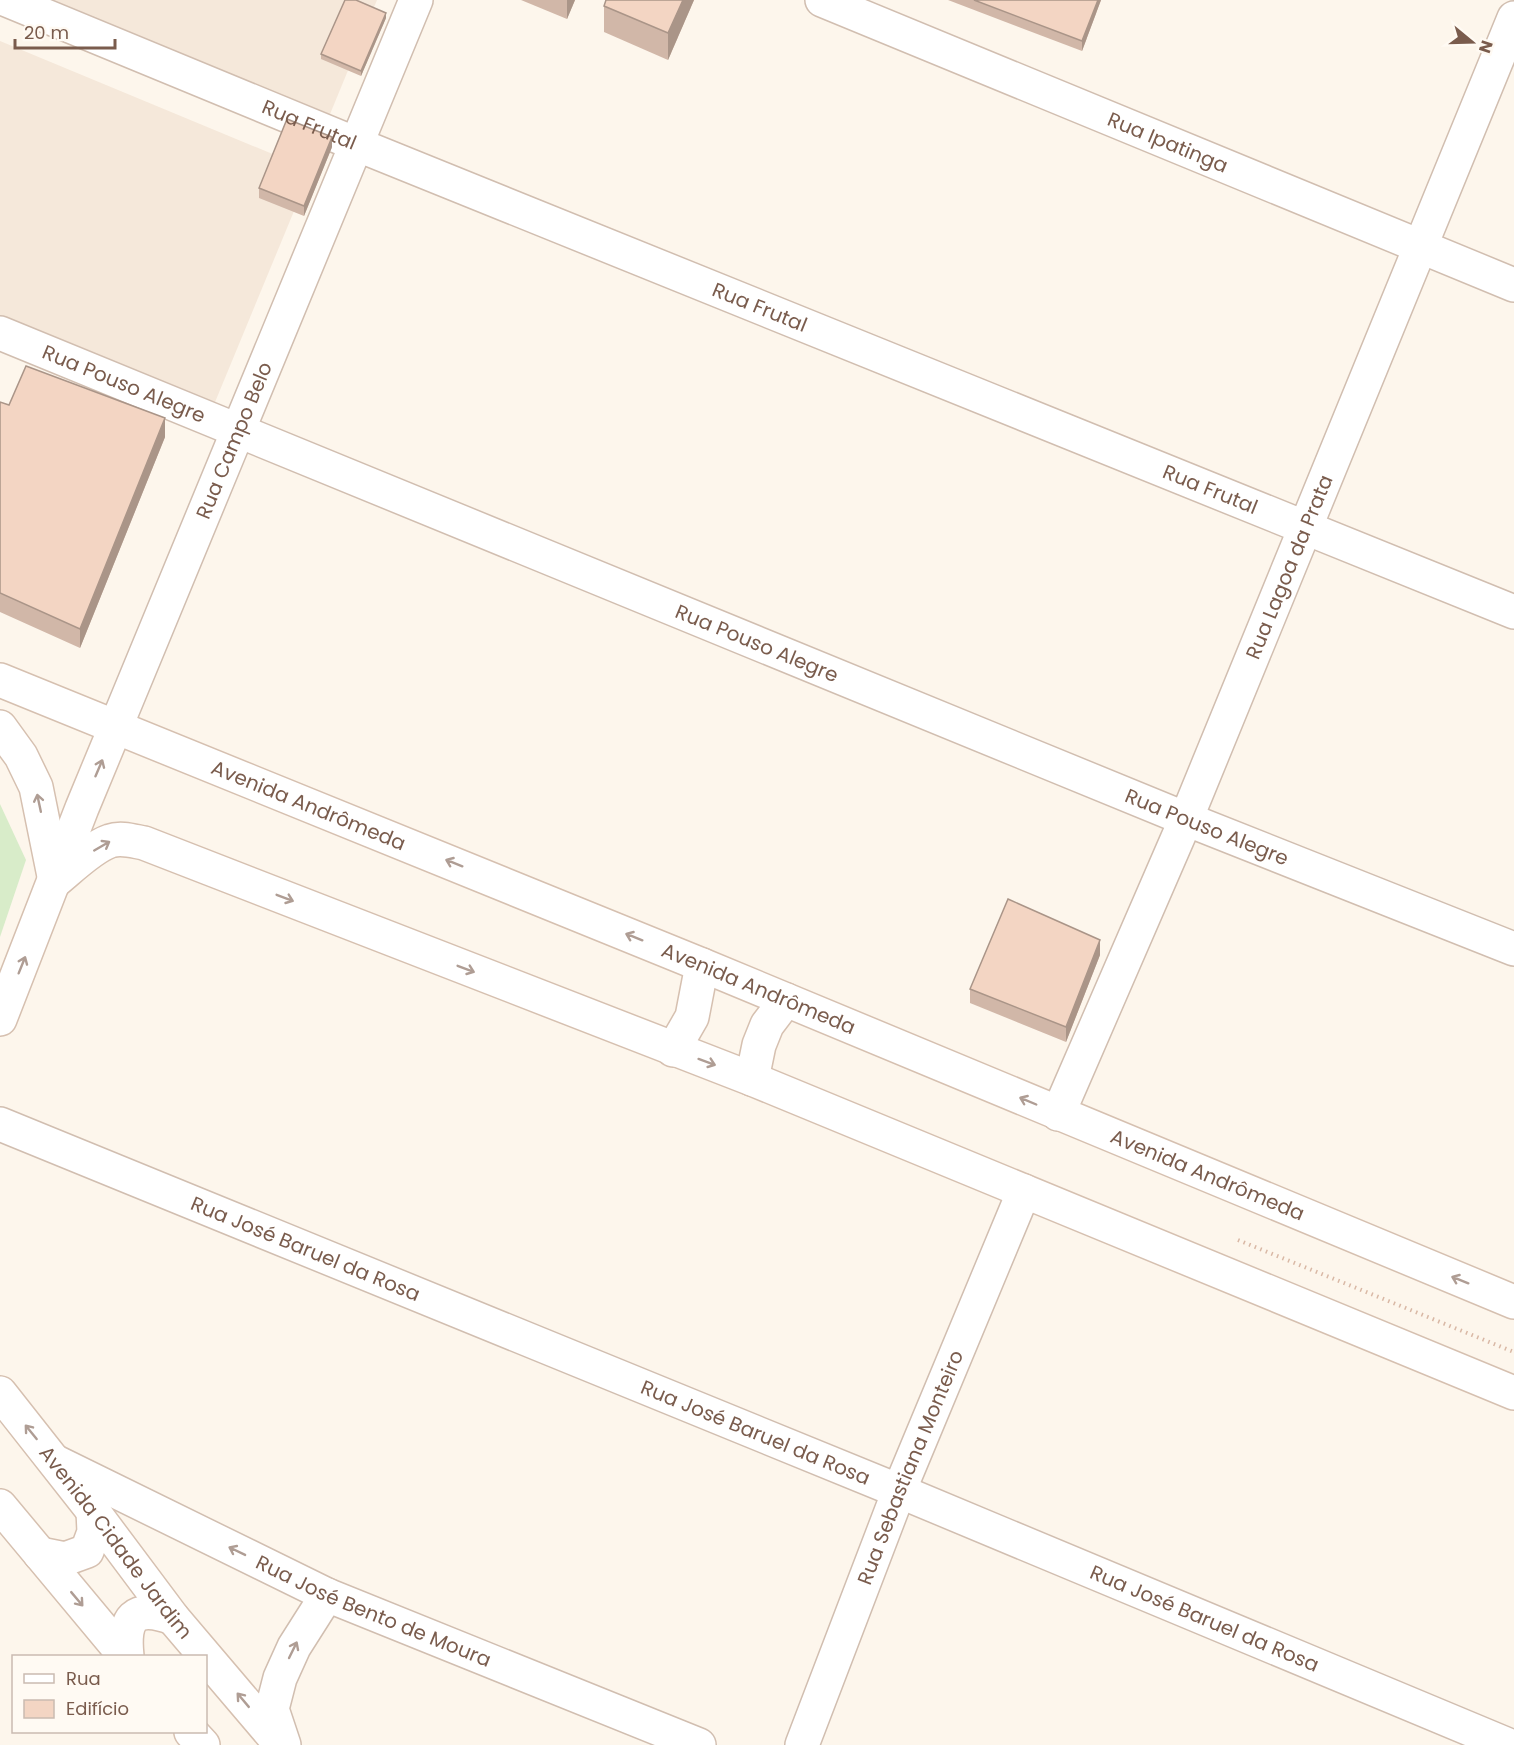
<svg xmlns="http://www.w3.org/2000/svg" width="1514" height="1745" font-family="Poppins,sans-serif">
<rect width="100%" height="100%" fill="#fdf6ec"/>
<g fill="#f5e8da">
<path d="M41 0H377L328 119Z"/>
<path d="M0 41 311 170 213 407 0 319Z"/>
</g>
<path fill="#d8ecc9" d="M0 804 26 860 0 937Z"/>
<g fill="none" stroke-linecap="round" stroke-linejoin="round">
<defs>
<g id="minor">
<path id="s1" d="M7 0 356 144 1514 612"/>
<path id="s2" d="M822 0 1514 285"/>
<path id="s3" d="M0 333 1186 819 1514 949"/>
<path id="s4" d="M116 726 416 0"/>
<path id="s5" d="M1058 1114 1186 819 1514 18"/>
<path id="s6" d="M0 1124 899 1491 1508 1745"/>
<path id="s7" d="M56 1462 327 1595 699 1745"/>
<path d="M284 1745 272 1709 280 1678 294 1647 327 1595"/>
<path id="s8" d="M802 1745 899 1491 1024 1191"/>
</g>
<g id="secondary">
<path id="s9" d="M0 680 702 965 1514 1302"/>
<path d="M0 727 21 756 36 787 55 881"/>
<path d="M55 881C70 869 92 847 110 841 121 837 133 841 144 843L752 1079 1514 1393"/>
<path d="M0 1019 82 808 116 726"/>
<path d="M673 1050 692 1017 702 965"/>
<path d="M752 1079 759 1045 767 1025 786 1000"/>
<path id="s10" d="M0 1393 93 1511 173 1618 281 1745"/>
<path d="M0 1506 125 1656"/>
<path d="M40 1554 65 1559 87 1551 94 1532 93 1511"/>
<path d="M127 1656C123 1619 133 1603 173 1618"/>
<path d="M191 1732 203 1745"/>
</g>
</defs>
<use href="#minor" stroke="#d1beb0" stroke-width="36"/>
<use href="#secondary" stroke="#d6c0b0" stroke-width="36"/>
<path stroke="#d9b8a5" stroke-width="4" stroke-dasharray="1.5 4.5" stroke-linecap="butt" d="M1238 1240 1514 1352"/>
<use href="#minor" stroke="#fff" stroke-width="33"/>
<use href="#secondary" stroke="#fff" stroke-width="33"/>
</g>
<g fill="#d1b7a8">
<path d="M521 0H575L567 19Z"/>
<path d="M694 0 668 60 604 32V6Z"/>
<path d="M948 0H1101L1082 51Z"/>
<path d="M386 18 361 76 321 59V54Z"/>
<path d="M332 147 304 216 259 198V188Z"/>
<path d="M0 402 9 405 165 437 80 648 0 612Z"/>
<path d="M1100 955 1066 1042 970 1003V989Z"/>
</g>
<g fill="#aa9588">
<path d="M567 0H575L567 19Z"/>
<path d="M683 0H694L668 60V33Z"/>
<path d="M1098 0H1101L1082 51V41Z"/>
<path d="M386 13V18L361 76V71Z"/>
<path d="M332 137V147L304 216V206Z"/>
<path d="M165 418V437L80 648V629Z"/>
<path d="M1100 940V955L1066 1042V1027Z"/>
</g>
<g fill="#f3d5c3" stroke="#aa9588" stroke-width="1.5">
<path d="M345 0H356L386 13 361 71 321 54Z"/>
<path d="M606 0H683L668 33 604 6Z"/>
<path d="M974 0H1098L1082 41Z"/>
<path d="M287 119 332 137 304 206 259 188Z"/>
<path d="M26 366 165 418 80 629 0 593V402L9 405Z"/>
<path d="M1008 899 1100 940 1066 1027 970 989Z"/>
</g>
<defs><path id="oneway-shaft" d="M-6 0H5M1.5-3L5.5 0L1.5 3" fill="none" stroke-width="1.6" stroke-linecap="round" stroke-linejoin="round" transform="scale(1.5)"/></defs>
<g stroke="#af9d94">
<use href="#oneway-shaft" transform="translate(99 768) rotate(-67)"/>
<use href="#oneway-shaft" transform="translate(39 803) rotate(-102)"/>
<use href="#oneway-shaft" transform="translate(102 846) rotate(-30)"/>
<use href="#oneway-shaft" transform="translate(454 863) rotate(-158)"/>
<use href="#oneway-shaft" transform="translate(285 898) rotate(21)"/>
<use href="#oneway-shaft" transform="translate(634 937) rotate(-158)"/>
<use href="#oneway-shaft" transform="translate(22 965) rotate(-68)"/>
<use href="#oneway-shaft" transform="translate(466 969) rotate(21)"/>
<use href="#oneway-shaft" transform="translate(707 1062) rotate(20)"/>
<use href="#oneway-shaft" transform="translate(1028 1101) rotate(-157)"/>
<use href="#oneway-shaft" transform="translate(1460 1280) rotate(-158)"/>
<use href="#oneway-shaft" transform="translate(31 1432) rotate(-129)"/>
<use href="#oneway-shaft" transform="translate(237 1551) rotate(-154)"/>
<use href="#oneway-shaft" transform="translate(77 1599) rotate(50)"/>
<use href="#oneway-shaft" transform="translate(293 1650) rotate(-64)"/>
<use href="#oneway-shaft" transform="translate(243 1700) rotate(-130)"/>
</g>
<g text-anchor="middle" stroke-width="4.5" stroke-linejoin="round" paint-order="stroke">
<g font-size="20" fill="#7a5c4d" stroke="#fffaf3">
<text dy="7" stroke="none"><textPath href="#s1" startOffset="327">Rua Frutal</textPath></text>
<text dy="7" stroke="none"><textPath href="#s2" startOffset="374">Rua Ipatinga</textPath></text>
<text dy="7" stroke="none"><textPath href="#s1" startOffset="813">Rua Frutal</textPath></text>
<text dy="7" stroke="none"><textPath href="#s3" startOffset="134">Rua Pouso Alegre</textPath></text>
<text dy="7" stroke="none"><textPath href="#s4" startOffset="309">Rua Campo Belo</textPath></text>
<text dy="7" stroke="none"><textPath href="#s1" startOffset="1299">Rua Frutal</textPath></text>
<text dy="7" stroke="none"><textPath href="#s5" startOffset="594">Rua Lagoa da Prata</textPath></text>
<text dy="7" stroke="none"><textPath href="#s3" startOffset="818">Rua Pouso Alegre</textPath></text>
<text dy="7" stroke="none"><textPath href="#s9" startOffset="333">Avenida Andrômeda</textPath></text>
<text dy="7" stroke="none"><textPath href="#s3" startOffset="1304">Rua Pouso Alegre</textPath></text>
<text dy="7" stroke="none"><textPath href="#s9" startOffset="819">Avenida Andrômeda</textPath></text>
<text dy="7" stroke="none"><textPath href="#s9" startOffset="1305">Avenida Andrômeda</textPath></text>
<text dy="7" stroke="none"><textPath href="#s6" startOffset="330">Rua José Baruel da Rosa</textPath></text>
<text dy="7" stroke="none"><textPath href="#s6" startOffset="816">Rua José Baruel da Rosa</textPath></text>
<text dy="7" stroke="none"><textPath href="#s8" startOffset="298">Rua Sebastiana Monteiro</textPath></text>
<text dy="7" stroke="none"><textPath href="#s10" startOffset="189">Avenida Cidade Jardim</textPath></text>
<text dy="7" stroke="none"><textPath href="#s7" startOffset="351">Rua José Bento de Moura</textPath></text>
<text dy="7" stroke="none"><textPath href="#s6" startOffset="1302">Rua José Baruel da Rosa</textPath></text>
</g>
</g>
<rect x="12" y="1655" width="195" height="78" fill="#fffaf3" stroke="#cabbb1" stroke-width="1.5"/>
<rect x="24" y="1674" width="30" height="9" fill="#ffffff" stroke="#cabbb1" stroke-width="1.5"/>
<text x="66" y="1685" font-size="18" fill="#7a5c4d">Rua</text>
<rect x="24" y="1700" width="30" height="18" fill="#f3d5c3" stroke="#cabbb1" stroke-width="1.5"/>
<text x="66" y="1715" font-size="18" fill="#7a5c4d">Edifício</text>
<g transform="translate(1472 42) rotate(109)" stroke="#fffaf3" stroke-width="4.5" paint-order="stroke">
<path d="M0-4.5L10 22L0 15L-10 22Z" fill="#7a5c4d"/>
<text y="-9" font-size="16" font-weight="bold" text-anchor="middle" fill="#7a5c4d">N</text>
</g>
<path d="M15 39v9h100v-9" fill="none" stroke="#7a5c4d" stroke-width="3"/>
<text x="24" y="39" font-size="18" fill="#7a5c4d" stroke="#fffaf3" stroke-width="4.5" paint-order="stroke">20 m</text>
</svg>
